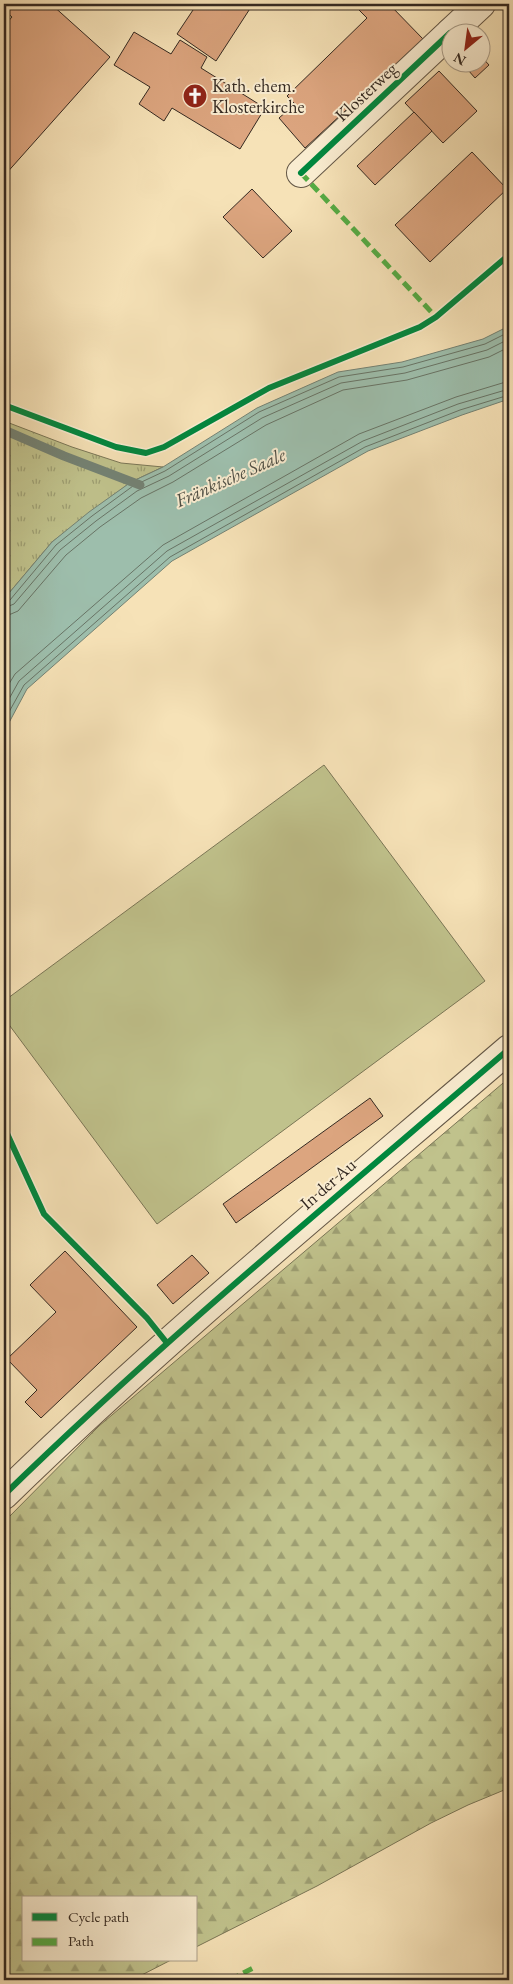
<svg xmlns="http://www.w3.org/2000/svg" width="513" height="1984" font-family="'EB Garamond',serif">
<defs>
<pattern id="grass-tufts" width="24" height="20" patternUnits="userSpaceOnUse" patternTransform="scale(1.25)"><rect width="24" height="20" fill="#c0c28c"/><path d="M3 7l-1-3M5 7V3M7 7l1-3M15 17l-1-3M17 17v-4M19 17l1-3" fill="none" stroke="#9d9e72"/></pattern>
<pattern id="forest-firs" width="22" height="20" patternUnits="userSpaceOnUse" patternTransform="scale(1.25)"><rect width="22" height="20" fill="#c0c28c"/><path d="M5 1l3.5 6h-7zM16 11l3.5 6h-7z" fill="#9d9e72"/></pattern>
</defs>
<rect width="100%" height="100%" fill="#f6e2b7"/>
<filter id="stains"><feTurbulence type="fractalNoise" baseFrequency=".004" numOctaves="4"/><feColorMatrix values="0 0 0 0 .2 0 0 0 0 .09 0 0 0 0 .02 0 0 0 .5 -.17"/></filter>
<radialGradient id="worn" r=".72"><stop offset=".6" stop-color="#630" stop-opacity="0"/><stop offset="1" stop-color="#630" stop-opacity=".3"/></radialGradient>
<path fill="url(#grass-tufts)" stroke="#7a7656" d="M4 421 72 447 121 463 163 467 131 482 52 542 4 599Z"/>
<path fill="url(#forest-firs)" stroke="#7a7656" d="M509 1078V1788L468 1805 431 1823 317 1886 196 1947V1898H24V1960H171L132 1980H4V1522L99 1426Z"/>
<path fill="#c0c28c" stroke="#7a7656" d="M324 765 485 981 157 1224 4 1018V1001Z"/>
<path fill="#9dbeac" stroke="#738274" d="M509 326V399L462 415 368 451 172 561 27 689 4 732V599L52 542 89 512 131 482 163 467 257 408 338 372 402 362 483 339Z"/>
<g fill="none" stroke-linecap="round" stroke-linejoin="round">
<g stroke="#687466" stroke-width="1">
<path d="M4 602 10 600 56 545 92 516 133 486 165 471 259 412 339 377 403 367 485 344 509 332"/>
<path d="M4 608 14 604 60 550 96 521 137 491 169 476 262 418 341 383 405 373 487 350 509 339"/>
<path d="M4 616 11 614 18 611 66 555 100 527 141 498 173 482 266 425 343 390 407 380 489 357 509 347"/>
<path d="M4 692 15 674 163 545 359 434 456 397 509 381"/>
<path d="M4 708 19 681 167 551 363 441 458 404 509 389"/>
<path d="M4 721 24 685 170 557 365 447 460 410 509 395"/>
</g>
<path stroke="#738274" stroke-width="9" d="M4 430 64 456 140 485"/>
</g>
<g fill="#dca57f" stroke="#342921">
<path d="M4 4H51L110 57 4 176V26L12 17 4 10Z"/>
<path d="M197 4H253L216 61 177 34Z"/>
<path d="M353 4H389L423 39 305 148 279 118 295 104 287 96 367 18Z"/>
<path d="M134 32 171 54 180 40 207 57 201 68 265 108 240 149 172 108 164 121 139 104 150 87 114 65Z"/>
<path d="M480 55 489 65 475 78 461 62H480Z"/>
<path d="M439 71 477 111 443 143 405 103Z"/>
<path d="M414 112 432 131 375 185 357 166Z"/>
<path d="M472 152 507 189 430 262 395 225Z"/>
<path d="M252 189 292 231 263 258 223 217Z"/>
<path d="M370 1098 383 1116 236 1223 223 1204Z"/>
<path d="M65 1251 137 1327 41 1418 25 1402 37 1390 7 1359 56 1312 30 1285Z"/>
<path d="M192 1255 209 1273 173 1304 157 1285Z"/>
</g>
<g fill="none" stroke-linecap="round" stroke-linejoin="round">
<defs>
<g id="street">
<path d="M451 32 481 4"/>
<path d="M301 173 450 33"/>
<path d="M4 1495C165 1338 339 1195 509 1049"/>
</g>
</defs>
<use href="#street" stroke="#645746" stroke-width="30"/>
<path stroke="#342921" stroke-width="3" stroke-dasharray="4 2.5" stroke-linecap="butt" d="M4 1127 44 1214 150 1321"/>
<use href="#street" stroke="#f9ecd0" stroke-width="28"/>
<g stroke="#54ab43" stroke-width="5" stroke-dasharray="10 5" stroke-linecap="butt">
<path d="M301 173 436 317"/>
<path d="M230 1980 255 1967"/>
</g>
<defs>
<g id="cycleway">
<path d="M301 173 450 33"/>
<path d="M4 405 116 447 146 453 164 447 269 388 420 327 436 317 509 255"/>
<path d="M4 1127 44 1214 147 1318 167 1343"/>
<path d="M4 1495C165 1338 339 1195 509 1049"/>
</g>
</defs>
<use href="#cycleway" stroke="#f9ecd0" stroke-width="9"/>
<use href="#cycleway" stroke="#00873e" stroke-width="6"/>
</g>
<defs>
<symbol id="church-disc" viewBox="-11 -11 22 22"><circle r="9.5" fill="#8f2418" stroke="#f9ecd0"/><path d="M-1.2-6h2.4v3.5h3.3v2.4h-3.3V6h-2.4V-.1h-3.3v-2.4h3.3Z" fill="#fff"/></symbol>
</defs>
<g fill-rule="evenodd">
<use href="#church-disc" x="181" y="82" width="28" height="28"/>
</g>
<g text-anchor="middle" stroke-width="4" stroke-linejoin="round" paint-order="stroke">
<g font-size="18" fill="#342921" stroke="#f9ecd0" text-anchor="start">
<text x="212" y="92">Kath. ehem.<tspan x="212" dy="21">Klosterkirche</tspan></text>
</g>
<g font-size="18" fill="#342921" stroke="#f9ecd0">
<text transform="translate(366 92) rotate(-43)" y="6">Klosterweg</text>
<text transform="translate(328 1184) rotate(-41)" y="6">In der Au</text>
</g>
<g font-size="19" font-style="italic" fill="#4e4e44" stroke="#f9ecd0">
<text transform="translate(230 477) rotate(-24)" y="7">Fränkische Saale</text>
</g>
</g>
<rect width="513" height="1984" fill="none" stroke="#f6e2b7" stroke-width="20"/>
<rect x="5" y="5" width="503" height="1974" fill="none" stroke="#342921" stroke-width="2.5"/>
<rect x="10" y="10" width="493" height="1964" fill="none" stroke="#342921"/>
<rect x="22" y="1896" width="175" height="65" fill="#f9ecd0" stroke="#aa9e8a"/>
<rect x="32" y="1913" width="25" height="8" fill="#00873e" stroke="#aa9e8a"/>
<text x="68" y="1922" font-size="15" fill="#342921">Cycle path</text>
<rect x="32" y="1938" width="25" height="8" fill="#54ab43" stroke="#aa9e8a"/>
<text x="68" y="1946" font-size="15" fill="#342921">Path</text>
<g transform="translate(466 48) rotate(209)"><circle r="24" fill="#f9ecd0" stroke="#aa9e8a"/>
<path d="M0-4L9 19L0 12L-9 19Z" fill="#8f2418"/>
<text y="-8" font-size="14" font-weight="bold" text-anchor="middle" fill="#342921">N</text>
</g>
<rect width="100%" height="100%" filter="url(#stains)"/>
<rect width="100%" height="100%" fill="url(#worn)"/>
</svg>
